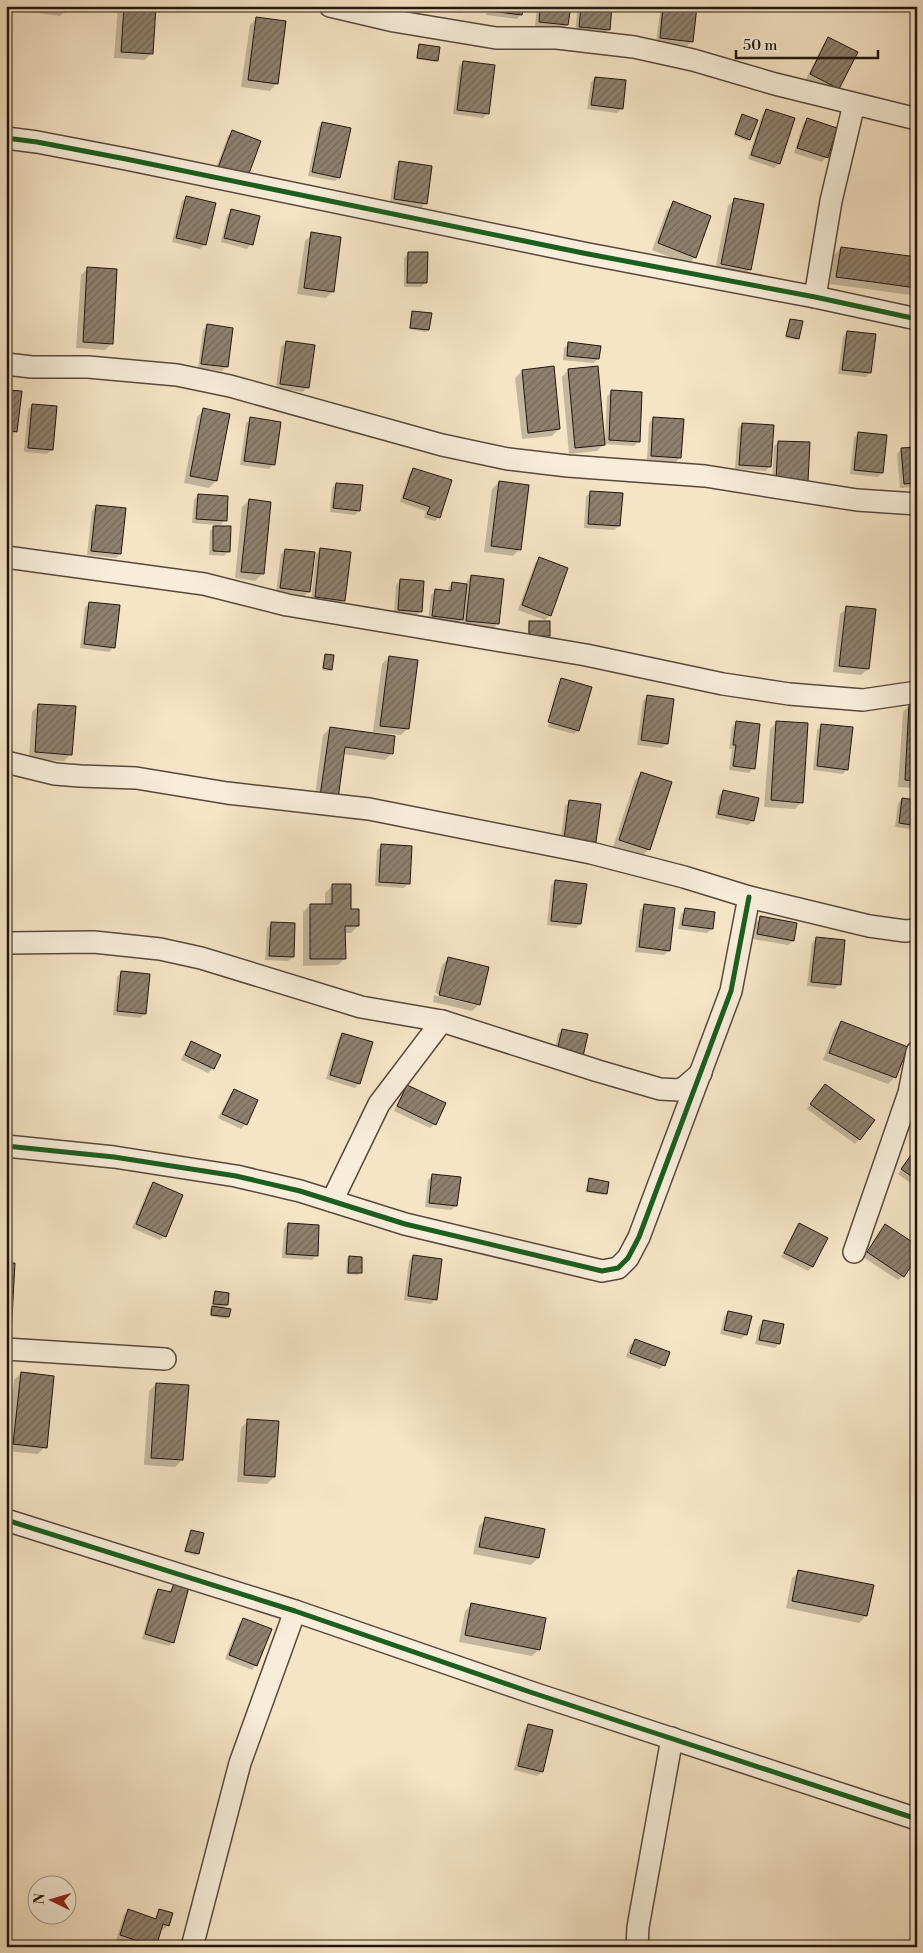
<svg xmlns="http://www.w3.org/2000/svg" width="923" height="1953" font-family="'Libre Bodoni',serif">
<defs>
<pattern id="building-hatch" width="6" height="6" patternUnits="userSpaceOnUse" patternTransform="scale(1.25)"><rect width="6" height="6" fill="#90806e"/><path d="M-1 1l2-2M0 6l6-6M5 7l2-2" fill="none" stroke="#756859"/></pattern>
</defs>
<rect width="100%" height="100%" fill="#f5e4c6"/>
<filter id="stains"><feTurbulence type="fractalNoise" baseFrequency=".004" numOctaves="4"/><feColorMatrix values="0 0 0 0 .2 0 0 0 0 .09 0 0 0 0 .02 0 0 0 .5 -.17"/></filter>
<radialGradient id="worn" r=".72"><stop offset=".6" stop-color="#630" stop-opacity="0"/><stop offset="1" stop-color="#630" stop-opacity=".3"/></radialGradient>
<g fill="#0003">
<path d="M31 6H65V11L60 16 31 12Z"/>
<path d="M118 6H155L152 53 145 60 114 58Z"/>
<path d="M392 6H427L420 14 391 12Z"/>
<path d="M434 6H466L461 13 434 9Z"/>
<path d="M487 6H522L521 14 517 19 486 15Z"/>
<path d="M537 6H569L567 25 563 29 535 26Z"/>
<path d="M578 6H611L608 30 604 34 575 31Z"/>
<path d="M661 6H689L692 41 687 46 656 42Z"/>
<path d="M257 18 276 84 270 91 241 87 250 25Z"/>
<path d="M829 39 838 88 834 92 806 79 824 43Z"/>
<path d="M420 45 437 60 435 62 416 59 418 47Z"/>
<path d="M463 62 488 113 483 118 453 114 459 67Z"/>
<path d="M595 78 622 108 617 113 587 109 591 82Z"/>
<path d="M766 110 779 164 774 168 748 159 762 115Z"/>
<path d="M741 118 749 139 747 141 734 136Z"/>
<path d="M807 120 826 157 822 162 794 153 803 124Z"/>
<path d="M322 123 339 177 335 181 308 176 318 128Z"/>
<path d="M232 131 259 141 214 173 228 136Z"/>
<path d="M400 162 426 203 421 208 390 203 395 167Z"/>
<path d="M187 197 205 244 200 249 172 242 182 201Z"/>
<path d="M735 199 750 269 743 276 715 270 728 206Z"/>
<path d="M674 203 695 257 688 264 652 250 667 210Z"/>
<path d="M232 210 251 244 247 249 221 242 227 215Z"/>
<path d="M312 234 333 291 326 298 297 294 305 241Z"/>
<path d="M841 248 917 259V290L911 295 830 284 834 255Z"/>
<path d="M408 253 426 282 421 287H404V258Z"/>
<path d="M88 268 112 343 105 350 76 348 81 275Z"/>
<path d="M413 312 428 330 426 332 409 329 411 314Z"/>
<path d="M790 320 798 338 796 340 785 338Z"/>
<path d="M207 325 226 367 222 371 198 368 203 330Z"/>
<path d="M847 332 870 372 866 377 838 374 843 337Z"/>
<path d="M286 342 307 387 303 392 276 388 281 347Z"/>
<path d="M569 344 598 359 593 363 563 360 564 348Z"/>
<path d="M568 370 604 439H605L607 396 612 392 639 441 634 446 604 444 597 451 569 454 562 377Z"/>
<path d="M522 371 559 429 552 436 522 439 515 378Z"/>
<path d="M6 391 16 431 11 436 6 435Z"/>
<path d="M33 405 52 450 47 454 24 452 28 409Z"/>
<path d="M204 410 216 481 209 488 184 483 197 417Z"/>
<path d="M654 418 680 457 676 462 647 460 649 423Z"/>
<path d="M251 419 274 464 269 469 240 465 246 423Z"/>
<path d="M742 424 770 466 766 471 735 469 738 429Z"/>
<path d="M858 433 882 473 878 477 850 474 854 438Z"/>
<path d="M779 442 807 481 803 485 772 484 774 446Z"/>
<path d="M917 448V487L900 488 897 454 901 449Z"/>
<path d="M413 469 439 517 435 521 424 518 426 511 400 502 409 474Z"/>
<path d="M499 482 520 549 513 556 484 552 492 489Z"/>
<path d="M336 484 359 510 355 515 330 512 332 488Z"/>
<path d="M591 492 619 526 614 530 584 528 586 496Z"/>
<path d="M198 495 225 520 219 527 229 551 224 556 209 555 210 531 216 525 192 523 194 500Z"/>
<path d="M249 500 262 574 255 581 235 578 242 507Z"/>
<path d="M97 506 120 554 116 558 87 555 92 511Z"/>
<path d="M321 549 344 600 340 605 311 601 316 554Z"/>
<path d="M285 550 314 554 309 592 304 596 276 592 281 554Z"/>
<path d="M540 559 550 615 545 620 518 610 535 563Z"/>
<path d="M471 577 498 623 494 628 462 625 463 618 457 624 428 620 431 595 436 590 448 592V588L452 583 466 585 467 581Z"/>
<path d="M401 580 421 611 416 616 394 614 396 585Z"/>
<path d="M90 603 114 647 109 652 80 648 85 607Z"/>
<path d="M847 608 868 669 861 675 833 672 840 614Z"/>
<path d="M530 622 548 635 546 637H528V624Z"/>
<path d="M326 655 331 669 329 671 322 670Z"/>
<path d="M389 657 408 728 401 735 373 732 382 664Z"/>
<path d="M561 679 578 730 574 734 548 727 561 683H558L545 726 557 684Z"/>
<path d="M647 697 667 744 662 748 637 745 643 701Z"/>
<path d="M39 705 71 754 64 761 29 759 32 712Z"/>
<path d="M910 705H917V788L898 787 903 712Z"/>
<path d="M777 722 802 802 795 809 764 807 770 729Z"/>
<path d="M736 723 753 768 749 773 729 770 732 749H729L732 727Z"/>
<path d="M821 726 847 769 843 774 813 770 817 730Z"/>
<path d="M330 728 392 753 385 760 343 754 337 798 314 803 323 735Z"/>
<path d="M642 773 649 849 642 856 613 847 635 780Z"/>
<path d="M724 791 753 821 748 825 715 818 719 796Z"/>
<path d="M902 799 917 801V830L895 827 898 804Z"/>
<path d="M569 802 595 842 591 846 560 843 565 806Z"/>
<path d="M382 845 409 883 404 888 375 886 377 850Z"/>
<path d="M556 881 580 924 576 928 547 925 551 885Z"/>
<path d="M332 886 350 911 358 926 351 933H344L345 958 338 965 303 966V912L310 905H325V893Z"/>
<path d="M645 906 674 909 669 951 664 955 635 952 640 910Z"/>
<path d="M685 910 712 929 707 933 678 929 681 914Z"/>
<path d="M761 918 793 941 788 945 753 939 756 922Z"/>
<path d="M272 923 293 957 288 961 265 960 267 928Z"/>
<path d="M816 939 839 984 835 989 807 986 812 943Z"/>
<path d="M449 958 479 1004 472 1011 433 1002 434 995 476 1005V1003L435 993 442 965Z"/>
<path d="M121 973 145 1014 140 1018 113 1015 117 977Z"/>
<path d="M841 1023 895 1077 888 1084 823 1060 834 1030Z"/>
<path d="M562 1030 587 1035 553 1060 558 1034Z"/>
<path d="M343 1034 359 1083 355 1088 326 1079 338 1039Z"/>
<path d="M191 1043 213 1068 208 1073 181 1060 187 1047Z"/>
<path d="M408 1086 435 1124 430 1128 394 1111 403 1091Z"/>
<path d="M825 1086 859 1139 855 1144 807 1109Z"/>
<path d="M234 1090 256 1101 246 1124 241 1129 218 1118 230 1095Z"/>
<path d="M917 1155V1188L898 1174 910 1157Z"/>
<path d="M433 1175 456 1206 451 1210 425 1207 428 1180Z"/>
<path d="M589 1180 605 1193 604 1195 585 1192Z"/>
<path d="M153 1184 165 1236 160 1240 132 1228 149 1188Z"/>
<path d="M288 1224 316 1256 312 1260 282 1258 284 1229Z"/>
<path d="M799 1225 826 1238 812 1267 808 1271 781 1257 795 1229Z"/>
<path d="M885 1226 903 1276 898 1280 863 1257Z"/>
<path d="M413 1256 435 1299 431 1304 404 1300 409 1261Z"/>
<path d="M349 1257 360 1273 358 1275 346 1274 347 1259Z"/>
<path d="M215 1293 227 1305 223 1309 228 1317 226 1319 210 1316V1309L214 1306 212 1305 213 1295Z"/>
<path d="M728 1312 750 1317 746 1335 741 1339 720 1334 724 1317Z"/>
<path d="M764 1321 779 1344 775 1348 755 1344 759 1326Z"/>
<path d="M635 1341 664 1365 660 1369 626 1357 630 1345Z"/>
<path d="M21 1373 45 1447 38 1454 6 1451 14 1380Z"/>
<path d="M156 1384 182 1460 175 1467 144 1465 149 1391Z"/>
<path d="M248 1421 274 1477 267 1484 237 1482 241 1428Z"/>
<path d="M486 1519 538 1558 531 1565 473 1554 479 1526Z"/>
<path d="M191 1531 203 1534 196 1556 184 1552Z"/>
<path d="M799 1572 866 1616 859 1623 786 1608 792 1578Z"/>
<path d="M174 1584 173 1642 169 1646 142 1639 154 1594 158 1590 168 1593Z"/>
<path d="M472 1604 539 1649 532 1656 459 1642 465 1611Z"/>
<path d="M244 1619 256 1665 252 1670 225 1659 239 1624Z"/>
<path d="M528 1725 552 1731 542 1772 537 1776 514 1770 524 1730Z"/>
<path d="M160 1910 168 1925 163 1930 161 1929 155 1947H137L116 1940 124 1915 128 1911 154 1919Z"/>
</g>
<g fill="url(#building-hatch)" stroke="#23140e">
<path d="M35 6H67L66 12 35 8Z"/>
<path d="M124 6H156L153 54 121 52Z"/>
<path d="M444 6H467V9Z"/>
<path d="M491 6H524L522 15 490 11Z"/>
<path d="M540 6H571L568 25 539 22Z"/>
<path d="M581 6H612L610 30 579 27Z"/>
<path d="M663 6H697L693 42 660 38Z"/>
<path d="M256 17 286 21 278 84 248 80Z"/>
<path d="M828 37 858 52 839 89 810 74Z"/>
<path d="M419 44 440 47 438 61 417 58Z"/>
<path d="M463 61 495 65 489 114 457 110Z"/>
<path d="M595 77 626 80 623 109 591 105Z"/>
<path d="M766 109 795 118 780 164 751 155Z"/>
<path d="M742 114 758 120 750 140 735 134Z"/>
<path d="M807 118 837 128 828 158 797 148Z"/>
<path d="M322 122 351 128 340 178 312 172Z"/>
<path d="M232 130 261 141 247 179 218 168Z"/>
<path d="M399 161 432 166 427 204 394 199Z"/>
<path d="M186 196 216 203 206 245 176 238Z"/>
<path d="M734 198 764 204 751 270 721 264Z"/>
<path d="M673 201 711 216 696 258 658 243Z"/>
<path d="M231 209 260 216 253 245 224 238Z"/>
<path d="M311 232 341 237 334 292 304 288Z"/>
<path d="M841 247 917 257V288L836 277Z"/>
<path d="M408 252H428L427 283H407Z"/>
<path d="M87 267 117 269 113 344 83 342Z"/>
<path d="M412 311 432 313 429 330 410 328Z"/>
<path d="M790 319 803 321 799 339 786 336Z"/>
<path d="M207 324 233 328 228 367 201 364Z"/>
<path d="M847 331 876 334 871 373 842 370Z"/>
<path d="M286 341 315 345 309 388 280 384Z"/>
<path d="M568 342 601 346 599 359 567 356Z"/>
<path d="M554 366 560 429 528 433 522 370Z"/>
<path d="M598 366 605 445 575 448 568 369Z"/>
<path d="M6 390 22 391 17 432 6 430Z"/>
<path d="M611 390 642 392 640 442 609 440Z"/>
<path d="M32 404 57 406 53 450 28 448Z"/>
<path d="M203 408 230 414 217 481 190 476Z"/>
<path d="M250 417 281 422 275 465 244 461Z"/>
<path d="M653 417 684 419 681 458 651 456Z"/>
<path d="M742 423 774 425 771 467 739 465Z"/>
<path d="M858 432 887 435 883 473 854 470Z"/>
<path d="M778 441 810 442 808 481 776 480Z"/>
<path d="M917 447V483L904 484 901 448Z"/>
<path d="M413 468 452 480 440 518 427 514 430 507 403 498Z"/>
<path d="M499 481 529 485 521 550 491 546Z"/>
<path d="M336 483 363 485 360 511 333 508Z"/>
<path d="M590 491 623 493 620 526 588 524Z"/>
<path d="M198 494 228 496 227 521 196 519Z"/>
<path d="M249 499 271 502 264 574 241 572Z"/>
<path d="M96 505 126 508 121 554 91 551Z"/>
<path d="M213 526H231L230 552 213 551Z"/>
<path d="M320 548 351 552 345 601 315 597Z"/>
<path d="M285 549 315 552 310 592 280 588Z"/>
<path d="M539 557 568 568 551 616 522 605Z"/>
<path d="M471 575 504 579 499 624 466 621Z"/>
<path d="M400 579 424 581 422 612 398 610Z"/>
<path d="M452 582 467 584 463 620 432 616 435 589 451 591Z"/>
<path d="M89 602 120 605 115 648 84 644Z"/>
<path d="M846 606 876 609 869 669 839 666Z"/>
<rect x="529" y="621" width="21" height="15"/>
<path d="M325 654 334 655 332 670 323 668Z"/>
<path d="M389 656 418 660 409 729 380 726Z"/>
<path d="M561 678 592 687 579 731 548 722Z"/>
<path d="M647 695 674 699 668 744 641 740Z"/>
<path d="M38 704 76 706 72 755 35 752Z"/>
<path d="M909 704H917V781L905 780Z"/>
<path d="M736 721 760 724 755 769 733 766 736 745H733Z"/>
<path d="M776 721 808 723 803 803 771 800Z"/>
<path d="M821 724 853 727 848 770 817 766Z"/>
<path d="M330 727 395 736 393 754 345 747 338 799 320 796Z"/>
<path d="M641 772 672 782 650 850 619 840Z"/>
<path d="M723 790 759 798 754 821 718 814Z"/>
<path d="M902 798 917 800V826L899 823Z"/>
<path d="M569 800 601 804 596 842 564 839Z"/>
<path d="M381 844 412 846 410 884 379 882Z"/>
<path d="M555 880 587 884 581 924 551 921Z"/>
<path d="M332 884H351V909H359V926H345L346 959H310V904H332Z"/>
<path d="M644 904 675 908 670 951 639 947Z"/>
<path d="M685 908 715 912 713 929 682 925Z"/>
<path d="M760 916 797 923 794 941 757 934Z"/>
<path d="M271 922 295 923 294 957 269 956Z"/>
<path d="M816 937 845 940 841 985 811 982Z"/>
<path d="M448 957 489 967 480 1005 439 995Z"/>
<path d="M121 971 150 974 146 1014 117 1011Z"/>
<path d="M841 1021 908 1047 896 1078 829 1053Z"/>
<path d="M562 1029 588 1034 582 1061 556 1056Z"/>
<path d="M342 1033 373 1042 360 1084 330 1075Z"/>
<path d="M191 1041 221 1055 214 1069 185 1055Z"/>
<path d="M825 1084 875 1120 860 1140 810 1104Z"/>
<path d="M407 1085 446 1103 436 1125 397 1106Z"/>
<path d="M234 1089 258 1100 247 1125 222 1114Z"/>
<path d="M914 1151 917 1153V1180L901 1169Z"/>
<path d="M432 1174 461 1177 457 1206 429 1203Z"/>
<path d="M589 1178 609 1182 607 1194 587 1191Z"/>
<path d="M153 1182 183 1195 166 1237 136 1224Z"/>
<path d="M288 1223 319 1225 318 1256 286 1254Z"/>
<path d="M799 1223 828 1238 813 1267 784 1253Z"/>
<path d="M885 1224 917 1245V1257L904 1277 867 1252Z"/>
<path d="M413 1255 442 1259 437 1300 408 1296Z"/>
<path d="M349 1256 362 1257V1273H348Z"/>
<path d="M6 1263H15L11 1336H6Z"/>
<path d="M215 1291 229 1293 228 1305 213 1304Z"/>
<path d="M212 1306 231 1309 229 1317 211 1315Z"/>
<path d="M728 1311 752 1316 747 1335 724 1330Z"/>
<path d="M763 1320 784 1324 780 1344 759 1340Z"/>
<path d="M635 1339 670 1352 665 1366 630 1353Z"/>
<path d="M21 1372 54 1376 47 1448 13 1444Z"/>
<path d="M156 1383 189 1385 183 1460 151 1458Z"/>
<path d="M247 1419 279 1421 275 1477 244 1475Z"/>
<path d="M485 1517 545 1529 539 1558 479 1547Z"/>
<path d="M191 1530 204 1533 199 1554 185 1551Z"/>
<path d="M798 1570 874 1585 867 1616 792 1601Z"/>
<path d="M174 1583 189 1587 174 1643 145 1634 158 1589 171 1592Z"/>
<path d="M471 1603 546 1618 540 1650 465 1635Z"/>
<path d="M243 1618 272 1629 257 1666 229 1655Z"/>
<path d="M528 1724 553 1730 543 1772 518 1766Z"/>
<path d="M128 1909 156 1919 159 1909 173 1913 169 1926 163 1924 156 1947 120 1935Z"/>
</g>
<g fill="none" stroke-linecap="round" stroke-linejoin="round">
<defs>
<g id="street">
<path d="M330 6 394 21 496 38H557L634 47 693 60 775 84 917 119"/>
<path d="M6 138 37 142 126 159 583 253 815 297 917 319"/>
<path d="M815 297 831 201 854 104"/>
<path d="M6 364 32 367H88L177 375 230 386 442 445 508 459 568 466 705 476 857 500 917 504"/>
<path d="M6 557 204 584 287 605 586 655 723 684 789 694 863 700 917 692"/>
<path d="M6 762 55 774 80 776 136 778 227 793 369 809 591 853 684 877 749 897 869 926 905 931 917 930"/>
<path d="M6 943 94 942 160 949 201 958 361 1007 442 1021 598 1071 660 1089 679 1090 685 1087 701 1073"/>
<path d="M6 1146 114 1157 236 1176 300 1191 405 1224 602 1271 618 1268 628 1258 639 1237 731 991 749 897"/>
<path d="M332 1201 379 1104 442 1021"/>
<path d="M854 1252 909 1093 917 1052"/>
<path d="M6 1349 165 1359"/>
<path d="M6 1520 295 1611 533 1693 917 1819"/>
<path d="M192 1947 240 1763 295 1611"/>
<path d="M637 1947 638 1927 672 1738"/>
</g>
</defs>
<use href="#street" stroke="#58483c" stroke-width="24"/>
<use href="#street" stroke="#f8edda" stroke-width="21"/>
<defs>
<g id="cycleway">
<path d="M6 138 37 142 126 159 583 253 815 297 917 319"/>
<path d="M6 1146 114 1157 236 1176 300 1191 405 1224 602 1271 618 1268 628 1258 639 1237 731 991 749 897"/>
<path d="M6 1520 295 1611 533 1693 917 1819"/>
</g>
</defs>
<use href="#cycleway" stroke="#f8edda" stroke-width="8"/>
<use href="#cycleway" stroke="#1b5e20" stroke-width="5"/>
</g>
<rect width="923" height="1953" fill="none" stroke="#f5e4c6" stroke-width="25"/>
<rect x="8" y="8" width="908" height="1938" fill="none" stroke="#23140e" stroke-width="2.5"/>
<rect x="12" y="12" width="898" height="1928" fill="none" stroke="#23140e"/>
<g transform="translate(52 1900) rotate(275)"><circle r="24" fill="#f8edda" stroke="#a39688"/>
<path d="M0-4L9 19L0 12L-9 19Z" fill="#8f2418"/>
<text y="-8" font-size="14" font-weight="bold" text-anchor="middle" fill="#23140e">N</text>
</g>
<path d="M736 50v8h142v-8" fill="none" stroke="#23140e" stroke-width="2.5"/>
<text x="743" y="50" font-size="15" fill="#23140e" stroke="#f8edda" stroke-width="4" paint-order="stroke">50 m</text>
<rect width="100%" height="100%" filter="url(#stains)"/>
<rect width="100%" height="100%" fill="url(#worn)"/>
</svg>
